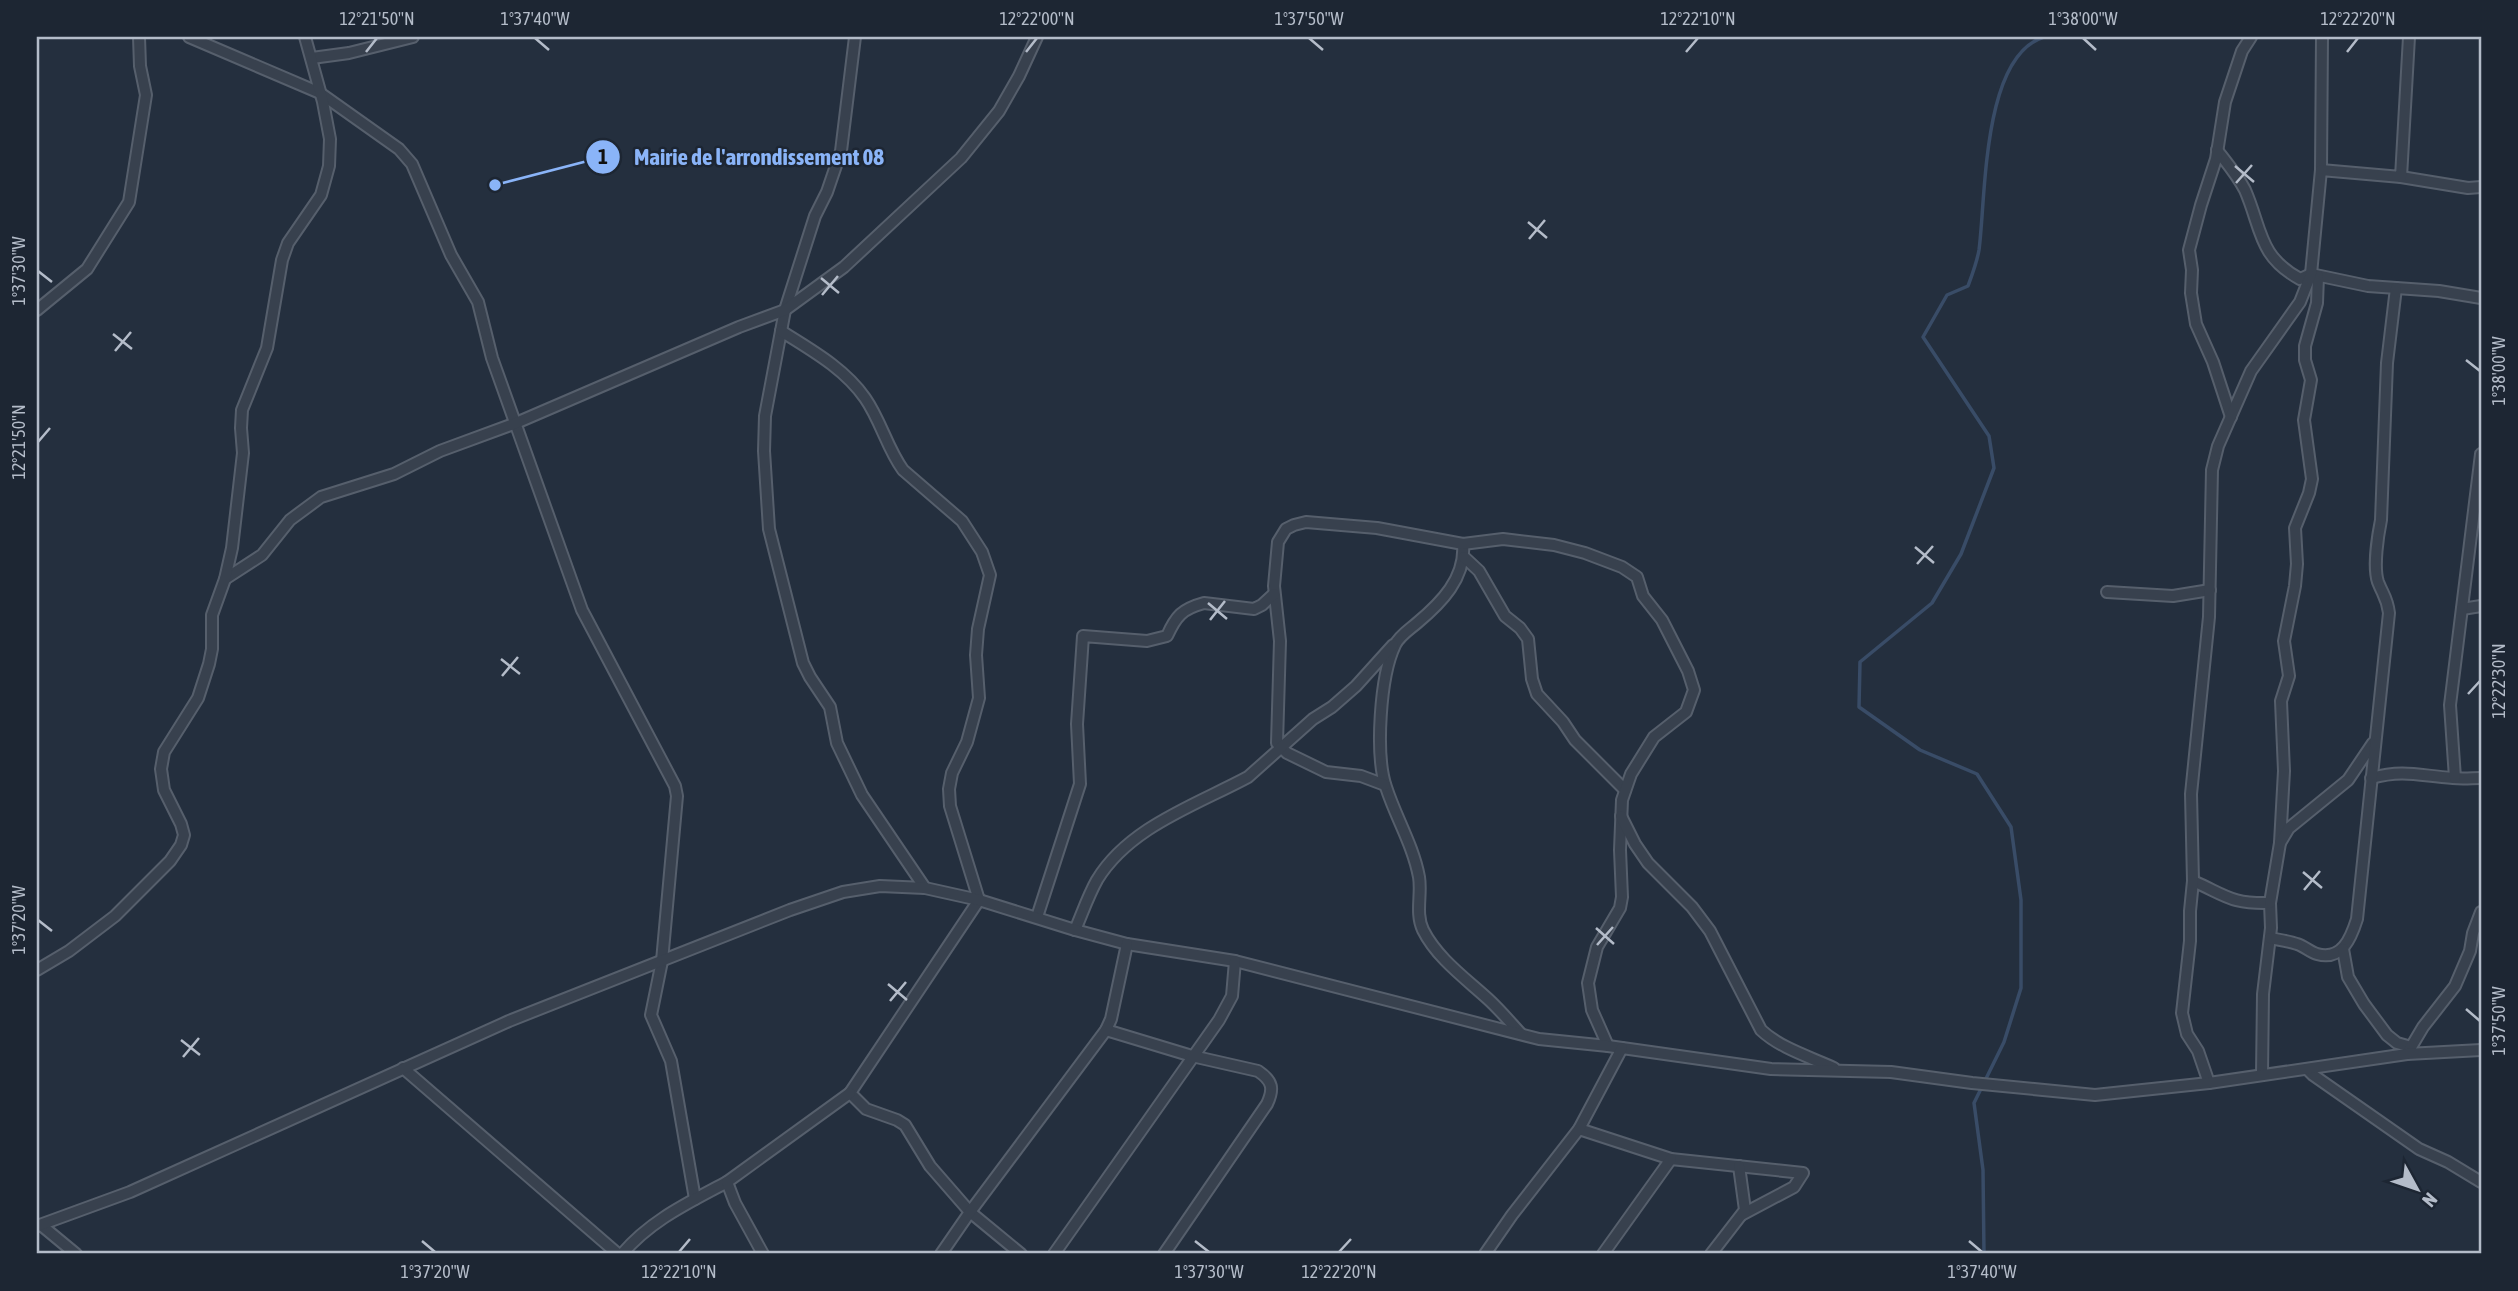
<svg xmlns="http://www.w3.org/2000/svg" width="2518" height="1291" font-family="'Asap Condensed',sans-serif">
<rect width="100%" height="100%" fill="#242f3e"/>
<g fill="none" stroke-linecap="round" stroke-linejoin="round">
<g stroke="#394c67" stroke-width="3.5">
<path d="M2093 37H2100"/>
<path d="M1984 1254 1983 1170 1974 1103 2004 1042 2021 988V900L2011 827 1977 774 1920 750 1859 707 1860 662 1932 603 1961 554 1994 468 1989 436 1923 337 1947 295 1968 286C1972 275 1977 262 1979 250 1986 197 1982 56 2044 37"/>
</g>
<defs>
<g id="street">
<path d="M189 37 320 93 399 149 412 164 451 255 478 302 492 358 582 610 675 786 677 796 662 961 651 1015 671 1061 695 1199"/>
<path d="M855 37 841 151 827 192 815 216 785 310 765 416 764 451 769 529 803 663 810 677 830 707 837 743 862 795 925 888"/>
<path d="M312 58 349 53 413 37"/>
<path d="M2217 150C2226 162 2238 176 2245 190 2262 229 2258 256 2300 279L2311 274 2368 286 2439 291 2481 298"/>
<path d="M2321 170 2322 37"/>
<path d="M2401 177 2468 188 2481 187"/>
<path d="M37 310 87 269 129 202 146 95 140 66 139 37"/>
<path d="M781 331C811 350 844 368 865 398 881 421 887 448 903 470L962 521 982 552 990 575 978 629 976 655 979 698 967 742 952 773 949 789 950 806 979 900 850 1093 866 1109 897 1120 905 1125 930 1166 970 1212 1021 1254"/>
<path d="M2231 417 2213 362 2196 324 2191 293 2192 270 2189 250 2201 205 2216 159 2225 102 2242 51 2251 37"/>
<path d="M1463 544C1466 578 1441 603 1417 623 1410 629 1399 636 1395 645 1380 676 1375 755 1386 787 1396 818 1413 845 1419 877 1422 894 1415 913 1423 930 1437 958 1465 978 1488 999 1500 1010 1510 1022 1521 1034"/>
<path d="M1464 557 1479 571 1505 616 1520 628 1528 639 1532 679 1537 694 1563 722 1575 740 1625 790"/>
<path d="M225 579 262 555 290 520 321 497 394 474 440 451 516 423 739 327 785 310 844 267 961 158 999 111 1019 76 1037 37"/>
<path d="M2107 592 2173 596 2210 590"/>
<path d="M2462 609 2481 606"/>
<path d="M2371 778C2405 769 2420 776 2453 778 2463 779 2472 778 2481 778"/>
<path d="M2455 778 2450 705 2481 454"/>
<path d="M1385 785 1361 776 1326 772 1287 753 1277 743 1280 641 1274 586 1278 542 1286 529 1294 525 1306 522 1377 528 1463 544 1503 539 1554 545 1585 553 1622 567 1637 577 1643 596 1662 620 1688 671 1694 690 1686 712 1654 737 1631 774 1622 800 1620 850 1622 897 1620 908 1597 947 1588 983 1592 1010 1608 1046"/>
<path d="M1621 816 1635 844 1648 863 1692 907 1710 931 1761 1030C1780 1048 1810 1057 1834 1068"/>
<path d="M2280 843 2284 771 2281 701 2289 676 2284 641 2295 586 2297 564 2295 528 2309 493 2312 479 2304 420 2311 380 2305 360V346L2317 303 2318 276"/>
<path d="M2193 881C2227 896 2231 904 2270 903L2271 928 2263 994 2262 1075"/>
<path d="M2270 903 2280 843 2289 828 2348 780 2373 743"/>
<path d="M1037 917 1080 784 1077 724 1083 636 1147 641 1167 636C1176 616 1182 609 1204 603L1254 609 1262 605 1274 594"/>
<path d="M1075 930C1082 914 1088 896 1097 880 1129 827 1196 805 1248 777L1313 719 1332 707 1356 686 1393 645"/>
<path d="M2270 938C2279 940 2289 941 2297 944 2304 946 2310 952 2317 954 2342 961 2351 938 2357 919L2389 613C2387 597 2383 595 2378 582 2373 567 2378 535 2381 520L2387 363 2396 288"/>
<path d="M2343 949 2348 977 2364 1004 2387 1035 2397 1043 2411 1047"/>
<path d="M37 970 69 951 115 916 170 861 181 845 184 835 181 824 164 790 161 769 164 752 198 698 209 664 212 649V615L225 579 232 548 243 453 241 428 242 410 267 348 282 260 288 243 321 195 329 166 330 139 323 102 305 37"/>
<path d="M1106 1030 1192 1056 1258 1071C1273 1081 1274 1089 1267 1104L1164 1254"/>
<path d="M2407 1054 2423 1027 2455 986 2470 951 2473 933 2481 912"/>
<path d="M403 1068 618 1254"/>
<path d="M2307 1069 2313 1075 2419 1149 2448 1162 2481 1182"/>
<path d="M2209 1083 2198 1051 2187 1034 2182 1013 2190 941V911L2193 881 2191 794 2209 617 2212 470 2218 446 2251 371 2300 302 2311 274 2321 170 2401 177 2409 37"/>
<path d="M1579 1129 1671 1159 1803 1173 1794 1187 1743 1214"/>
<path d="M41 1225 76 1254"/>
<path d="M37 1226 130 1192 509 1021 790 910 843 892 880 886 925 888 979 900 1075 930 1127 944 1235 961 1539 1039 1608 1046 1771 1069 1891 1072 1972 1083 2095 1095 2209 1083 2407 1054 2481 1050"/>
<path d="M622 1254C651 1220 688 1203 727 1182"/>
<path d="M763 1254 735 1203 727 1182 850 1093"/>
<path d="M941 1254 970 1212 1106 1030 1111 1019 1127 944"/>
<path d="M1054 1254 1219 1020 1232 996 1235 961"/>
<path d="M1485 1254 1512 1215 1579 1129 1622 1048"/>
<path d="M1603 1254 1671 1159"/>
<path d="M1711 1254 1745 1210 1739 1166"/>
</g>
</defs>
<use href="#street" stroke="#565f6c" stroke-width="14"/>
<use href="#street" stroke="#38414e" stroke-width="10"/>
</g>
<path fill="none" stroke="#b4bcc9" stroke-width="2.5" d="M535 38 549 50M1309 38 1323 50M2083 38 2096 50M366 52 377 38M1026 52 1037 38M1686 52 1698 38M2347 52 2358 38M2235 166 2254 182M2236 183 2252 165M1528 222 1547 238M1529 239 1545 220M38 271 52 282M821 278 839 293M822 295 838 276M113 334 132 349M115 351 131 332M2466 360 2480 371M38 442 50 428M1915 547 1934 563M1917 564 1933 546M1208 603 1227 619M1210 620 1225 601M501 659 520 674M502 676 518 657M2468 694 2480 681M2303 872 2322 888M2304 890 2320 871M38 920 52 931M1596 928 1614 944M1597 945 1613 927M888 984 907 1000M890 1001 906 982M2466 1009 2480 1021M181 1040 200 1055M183 1057 199 1038M422 1241 435 1252M1195 1241 1209 1252M1969 1241 1982 1252M679 1252 690 1239M1339 1252 1351 1239"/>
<path fill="none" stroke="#8ab4f8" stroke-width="2.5" d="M495 185L603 157"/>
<g fill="#8ab4f8" stroke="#1d2633" stroke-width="2.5">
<circle cx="495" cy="185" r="7"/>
<circle cx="603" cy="157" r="18"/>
</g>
<g font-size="21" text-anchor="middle" font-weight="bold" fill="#111">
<text x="603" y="164">1</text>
</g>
<g font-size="23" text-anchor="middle" font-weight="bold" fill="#8ab4f8" stroke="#1d2633" stroke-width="5" stroke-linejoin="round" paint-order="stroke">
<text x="759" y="165">Mairie de l'arrondissement 08</text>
</g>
<rect width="2518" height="1291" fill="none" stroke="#1d2633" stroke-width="77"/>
<g transform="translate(2417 1189) rotate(130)" stroke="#1d2633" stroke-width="5" paint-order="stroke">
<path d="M0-5L12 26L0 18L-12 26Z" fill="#b4bcc9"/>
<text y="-10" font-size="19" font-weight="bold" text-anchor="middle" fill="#b4bcc9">N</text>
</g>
<rect x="38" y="38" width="2442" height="1214" fill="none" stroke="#b4bcc9" stroke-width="2.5"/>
<g font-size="18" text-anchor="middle" fill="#b4bcc9">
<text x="377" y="25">12°21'50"N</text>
<text x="535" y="25">1°37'40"W</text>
<text x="1037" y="25">12°22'00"N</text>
<text x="1309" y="25">1°37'50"W</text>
<text x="1698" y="25">12°22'10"N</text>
<text x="2083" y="25">1°38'00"W</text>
<text x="2358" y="25">12°22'20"N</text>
<text transform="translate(19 271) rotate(-90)" y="6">1°37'30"W</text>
<text transform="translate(2499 371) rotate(-90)" y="6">1°38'00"W</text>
<text transform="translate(19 442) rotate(-90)" y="6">12°21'50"N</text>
<text transform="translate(2499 681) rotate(-90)" y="6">12°22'30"N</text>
<text transform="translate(19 920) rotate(-90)" y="6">1°37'20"W</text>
<text transform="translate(2499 1021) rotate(-90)" y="6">1°37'50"W</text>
<text x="435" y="1278">1°37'20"W</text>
<text x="679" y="1278">12°22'10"N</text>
<text x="1209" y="1278">1°37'30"W</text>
<text x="1339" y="1278">12°22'20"N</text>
<text x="1982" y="1278">1°37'40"W</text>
</g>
</svg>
